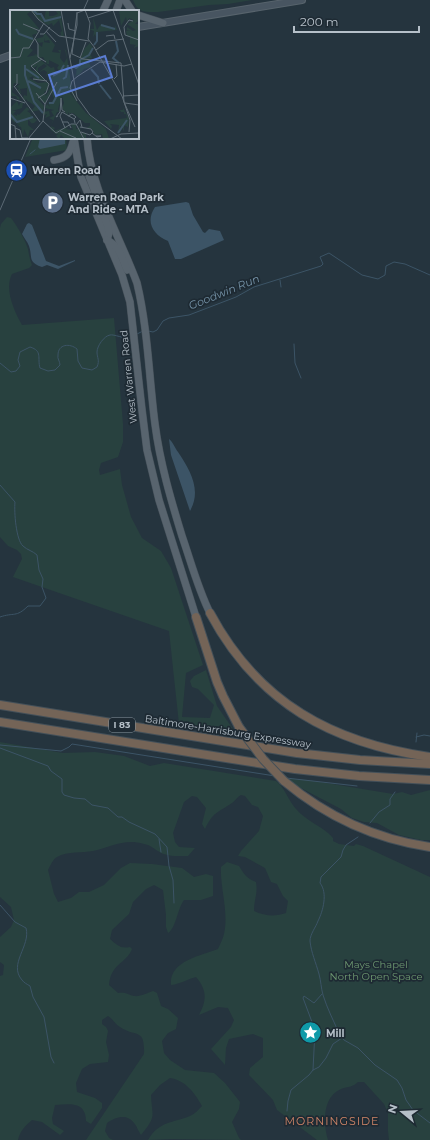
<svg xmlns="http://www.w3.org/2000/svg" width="430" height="1140" font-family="Montserrat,sans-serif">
<rect width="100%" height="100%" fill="#25343e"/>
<g fill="#28413f">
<path d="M133 0H252L228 4 209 5 158 12C145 12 138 13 133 0Z"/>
<path d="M33 138H66L67 150 25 157Z"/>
<path d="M7 217 11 218C17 226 25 239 28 249 29 255 30 260 32 265L29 268 12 274C4 289 14 311 22 325L114 318 123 424V442L118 457 101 463 99 470 100 475 120 469 122 485 131 517 142 538 161 551 171 568 203 665 186 673 182 717 210 718 214 705 198 689 192 687 190 681 194 676 206 670 217 706 237 735 179 724 169 631 13 577 22 559 21 554 17 550 8 546 0 537V228L1 224Z"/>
<path d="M0 742 63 753 95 752 124 756 150 766 164 763 276 781C285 788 288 800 296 809 307 822 323 826 333 838V841L339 844 354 846 356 844 363 846 430 877V1140H389L388 1131V1113L384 1104 364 1082H358C351 1088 349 1086 341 1089 322 1097 323 1124 328 1140H317L277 1110 273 1100 249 1075 250 1068 263 1057V1038L253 1034 229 1039 226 1048 225 1065 211 1049 231 1027 234 1020 228 1008 218 1007 199 1015C207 1000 207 990 196 977 187 979 181 984 171 985 169 961 200 956 218 949 220 944 223 939 224 934 229 912 220 889 221 867L227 862 239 866C244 874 246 878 256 882 258 894 254 899 254 911 265 916 275 917 286 913L288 901 283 896 277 884 271 882 265 868 245 857 238 856 241 851 259 831 263 816 258 807 252 805 245 796 241 795C237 797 235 801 232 803 217 813 213 812 205 829L202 824 206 808 197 797 192 796 184 802 173 833 175 842 179 847 195 848 188 856C178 856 166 857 158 851 153 848 150 845 144 844 124 838 112 847 93 851 82 853 68 851 57 857 53 859 50 866 48 870L54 894 58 902 71 898 79 892H89L104 885 121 868 130 863 152 864 182 868 194 877 206 874 213 876V896L201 900H184C177 910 176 928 168 933L166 927V915L163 890 154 885 146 889 133 902 129 914 112 930 110 939C117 945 120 949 130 947L132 949C126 964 111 963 109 985L118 993C126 992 126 994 134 996 140 997 147 993 153 991L157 993 161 1006 168 1009 178 1018 176 1029 168 1033 162 1041 164 1053 170 1060 185 1070 214 1073 225 1083 240 1102 239 1109 232 1122 239 1138 241 1140 172 1139 148 1140C159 1121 173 1123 190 1116 195 1114 199 1109 202 1106 195 1093 185 1080 170 1078L160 1085 151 1095C152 1117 157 1116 141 1135 138 1131 137 1126 134 1123 127 1113 115 1117 107 1123L105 1131 109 1138 113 1140H86L144 1054C145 1027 136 1038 120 1027 115 1024 113 1019 108 1016L102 1020V1024L106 1027 108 1031 106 1042 109 1055 108 1062 90 1064 82 1069 76 1083 77 1092 95 1098 102 1103V1108L91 1124 86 1121C86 1101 69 1104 55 1105L52 1118 53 1124 64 1131 60 1135 42 1122 32 1120C25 1126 20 1131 18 1140H0V976L3 975 4 965 0 962V937L11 927 14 920 11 907 0 897Z"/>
<path d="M286 778 308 780 393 794 402 792 411 795 430 790V840H421L399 835 377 823 364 822 352 818 341 809 297 786Z"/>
</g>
<g fill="#3c5466">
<path d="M40 138H65V144L40 149 38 147Z"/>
<path d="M186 202 189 203 193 215 203 232 205 233 209 229 220 231 224 240 181 259H175L168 241C153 235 145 222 155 207Z"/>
<path d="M29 223 32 225 46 261 59 266 75 260V261L58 269 47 265 42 267C27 262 33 257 29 246 27 241 24 238 22 234L27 224Z"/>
<path d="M169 439C173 442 175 448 178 452 190 470 202 490 190 511L171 455Z"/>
</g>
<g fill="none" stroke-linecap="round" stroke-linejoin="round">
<g stroke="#3c5466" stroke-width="1">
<path d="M30 154 35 150"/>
<path d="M280 280 281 287"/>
<path d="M148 331 153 332 157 330 163 321 169 318 189 315 236 297 254 287 321 266 323 264 320 257 329 253 362 275 378 279 385 275 386 266 394 262 405 264 430 275"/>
<path d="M137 334 143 331"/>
<path d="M294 344 295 363 301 378"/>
<path d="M0 363 11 372 16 371 20 366 18 360 20 352 30 347C43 351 37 358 40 368L48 371 55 370 60 365C60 361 57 359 58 355 58 344 70 343 77 349L78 361 82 368 92 370 97 367C100 360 97 358 97 352 97 346 104 336 110 335 114 334 124 339 131 338"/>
<path d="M0 485 15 502C14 512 16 540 23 546 27 550 33 551 37 555L39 570 43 579 42 587 46 598 40 606H28C16 618 14 612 0 617"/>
<path d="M416 737 424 735 430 736"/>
<path d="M416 742 417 733"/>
<path d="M0 745 61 751 69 747 72 744 275 776"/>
<path d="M0 748 48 766 51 771 62 779V792L64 795 74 798 85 799 92 805 108 808 118 817H122L129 822 155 834 167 847 169 866 173 880 174 903"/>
<path d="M286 778 357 786"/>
<path d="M370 823 379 812 390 805V799L395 792"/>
<path d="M358 837 346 845 343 850 341 857 321 877 320 883C328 893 323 911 318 921 316 927 310 934 310 941 311 952 316 963 319 974 321 981 321 988 323 995 327 1008 334 1022 340 1035L344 1040 358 1048 375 1065 397 1080 402 1088 406 1100 413 1110 430 1123"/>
<path d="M159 839 161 852"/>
<path d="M0 905 15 922 26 928C31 946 8 964 22 980 24 983 27 984 30 986L33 997 44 1017 51 1057 54 1063"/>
<path d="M313 1070 315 1030 303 998 304 996 314 1003 322 994"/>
<path d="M287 1111 288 1101 291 1090 309 1075 313 1070 319 1067 326 1058 333 1044 342 1038"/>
</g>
<defs>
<g id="secondary">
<path d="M138 27 302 0"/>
<path d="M0 59 11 55"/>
</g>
<g id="primary">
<path d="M125 0 132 11"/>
<path d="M103 11 108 0"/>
<path d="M116 11 120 0"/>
<path d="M138 15 163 23"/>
<path d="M74 138 78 162 81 177 122 275 130 302 142 410 147 450 159 500 196 617"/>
<path d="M87 138C90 187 120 237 137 283 148 329 149 378 155 424 160 463 171 500 182 536 191 562 198 589 210 613"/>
<path d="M54 160C66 158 70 154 73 142"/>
<path d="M89 176 108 227 109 233 107 240"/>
<path d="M107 240C119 246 122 258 127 270"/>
</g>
<g id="motorway">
<path d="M210 613C258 703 332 743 430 757"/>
<path d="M196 617 217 682 223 696 239 727"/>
<path d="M0 705 297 753 360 760 430 764"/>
<path d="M0 722 295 769 359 776 430 780"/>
<path d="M284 781C327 817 375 839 430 847"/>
</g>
</defs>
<use href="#secondary" stroke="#57636c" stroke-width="8"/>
<use href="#primary" stroke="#46515a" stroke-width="8"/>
<use href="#motorway" stroke="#445059" stroke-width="10"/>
<use href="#secondary" stroke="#485561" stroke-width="6"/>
<use href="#primary" stroke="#58646e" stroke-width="7"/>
<use href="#motorway" stroke="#746457" stroke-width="8"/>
<g stroke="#5c6a75" stroke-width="1">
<path d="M83 11 88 0"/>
<path d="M0 210 31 138"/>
</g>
<defs>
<path id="motorway-bridge" d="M239 727 263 759 284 781"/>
</defs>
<use href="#motorway-bridge" stroke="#445059" stroke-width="10" stroke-linecap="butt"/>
<use href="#motorway-bridge" stroke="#746457" stroke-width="8"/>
</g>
<defs>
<symbol id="station-disc" viewBox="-11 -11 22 22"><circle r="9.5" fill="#1a4fb4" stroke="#1e2a33"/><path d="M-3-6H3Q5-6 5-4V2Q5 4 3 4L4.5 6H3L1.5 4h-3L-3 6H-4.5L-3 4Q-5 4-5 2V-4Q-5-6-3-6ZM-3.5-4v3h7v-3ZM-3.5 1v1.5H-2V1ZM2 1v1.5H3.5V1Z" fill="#fff"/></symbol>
<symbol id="parking-disc" viewBox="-11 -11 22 22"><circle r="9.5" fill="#5c6f8a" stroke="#1e2a33"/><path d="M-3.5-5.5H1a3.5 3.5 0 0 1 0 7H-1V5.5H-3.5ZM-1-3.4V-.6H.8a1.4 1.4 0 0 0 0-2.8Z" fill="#fff"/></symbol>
<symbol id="sight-disc" viewBox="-11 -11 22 22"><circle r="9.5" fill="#0f9aa8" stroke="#1e2a33"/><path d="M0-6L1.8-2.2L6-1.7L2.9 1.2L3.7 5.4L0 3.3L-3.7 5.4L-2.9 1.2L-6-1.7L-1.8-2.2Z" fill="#fff"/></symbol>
</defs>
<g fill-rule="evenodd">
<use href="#station-disc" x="4" y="158" width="25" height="25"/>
<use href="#parking-disc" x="40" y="190" width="25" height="25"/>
<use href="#sight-disc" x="298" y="1020" width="25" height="25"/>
</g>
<g text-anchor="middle" stroke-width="3.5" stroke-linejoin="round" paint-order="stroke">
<rect fill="#1e2a33" stroke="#88939c" stroke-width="1" x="109" y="718" width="26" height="14" rx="3"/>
<g font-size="9" font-weight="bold" fill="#b6c0c9">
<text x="122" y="728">I 83</text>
</g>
<g font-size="10" font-weight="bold" fill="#b6c0c9" stroke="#1e2a33" text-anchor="start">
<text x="32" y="174">Warren Road</text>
<text x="68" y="201">Warren Road Park<tspan x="68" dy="12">And Ride - MTA</tspan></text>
<text x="326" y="1037">Mill</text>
</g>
<g font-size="10" fill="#b6c0c9" stroke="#1e2a33">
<text transform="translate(128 377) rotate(-96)" y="4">West Warren Road</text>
<text transform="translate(228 731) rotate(9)" y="4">Baltimore-Harrisburg Expressway</text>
</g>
<g font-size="10" fill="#6e9971" stroke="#1e2a33">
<text x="376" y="968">Mays Chapel<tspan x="376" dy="12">North Open Space</tspan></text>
</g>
<g font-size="11" font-style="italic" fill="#7795aa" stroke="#1e2a33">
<text transform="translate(224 292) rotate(-22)" y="4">Goodwin Run</text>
</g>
<g font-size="11" letter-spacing="1" fill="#d18668" stroke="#1e2a33">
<text x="332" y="1125">MORNINGSIDE</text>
</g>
</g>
<g transform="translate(10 10)">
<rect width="129" height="129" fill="#25343e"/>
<path d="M0 0H27L34 10 36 0H39V6H43L48 4 45 0H50L54 27H51V23L49 24 52 21 49 10 43 16 42 13 38 15 28 9 21 1 17 4 30 20 25 18 28 23 22 25 24 29 20 38 23 40 17 47 26 45 22 43 28 45V34L32 37 33 32 40 33 39 30 35 31V28L34 32 29 33 25 29 33 27 35 23 45 35 42 42 50 43 48 40H51L50 48 54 53 57 48 55 40 52 39 56 40 61 73 63 82 67 91 61 83V73L59 82 76 103 96 119 99 129H88L93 128 92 124 85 125 82 119 76 118 80 116V113H75L63 103H60L61 105 59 107 60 105 58 102V106L52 98 54 93 52 86 48 99 49 102H47L41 116 45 118 43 121 54 118 48 122 45 123 42 121 40 119 43 110 39 108 44 106 41 101 44 100 35 98 37 94 40 97 38 92H42L44 88 41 82 35 93 26 87 34 96 33 102 39 101 40 106 35 108 37 104 34 105 30 100 21 102 20 104 27 110 24 113H26H22L23 115 18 109V115L24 120H20L18 127 14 119 13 127 11 117 8 116 10 114 5 116 8 114 5 111V113L0 108V98L7 91 9 96 10 93H13L12 98 2 101H6L3 104 7 106V104L9 105 17 97 20 100 17 101 20 103 25 96 18 91V87V92L16 89 14 91 13 88 14 85 17 86V78L10 79 11 84 7 80 9 78 6 77 10 74 4 73 2 82 10 88 8 90 6 86H0V80L2 79 0 78ZM33 47 37 54H39V50L49 55 47 58 50 61H45L44 57 41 58 28 48ZM34 54 37 56 29 62 34 60 37 62 36 67 38 64V67L39 65 42 67 38 68 42 75 36 86 34 82 38 80V72L28 73 19 68 23 66 24 69 36 71 29 63 21 60 20 56 23 59 22 56 24 58 28 55 25 60 28 62V58ZM109 0H129V10L125 14H129V36L123 38 126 35 120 34V27L117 26 116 21 120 20H117V17L123 21 126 20 117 14 124 10 119 8 117 12 116 7 111 16ZM83 7 87 20 91 14 105 18V15L107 20 87 22 86 27 85 24 83 27 84 21 79 19H84ZM80 33 83 38 80 43 82 48 73 49 84 50 79 53 81 57 74 59 70 64 62 67 66 65 67 56 75 38ZM113 98 119 108 118 117 114 115V120L113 121V117L110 116 111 122 108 123 109 115 100 114 102 116 101 119 94 111 117 108 116 104H114V102H111L110 100H113ZM61 114H66V119L70 118 67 115 70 117 71 125 73 128 71 122 74 123 73 126 74 123 76 124V128L83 129H55L51 125 49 129 46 126 48 124H44L59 115 56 119 63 120Z" fill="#28413f" fill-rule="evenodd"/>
<path fill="none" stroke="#3c5466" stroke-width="2" d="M23 0 27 4H31L35 11 51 7M91 15 105 19M6 19 9 24 23 29M106 31 108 41 103 48 109 53M84 35 87 31V22M15 55V65L24 92 33 103M63 56 66 58 70 55V50L79 45 83 38M16 59 29 68M81 59 88 67 89 74M43 66 50 62 54 55M53 69 56 67 58 55M18 71 31 78M90 75 101 89M39 93H43L51 78 58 77M0 104 7 112 23 107M108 123 117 110"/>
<path fill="none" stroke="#5f6c76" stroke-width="1" d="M21 0 28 9 49 26 79 31M51 0 67 87 80 105 112 129M57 0H75M75 0 80 13 78 29 85 38M75 0 67 3 62 44 73 49 111 53 114 92 125 117M103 0 129 75M78 8 103 0M58 13 59 19 66 21M13 14 30 21M36 21 46 32M30 24H34L40 17M115 25 114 17 119 10 123 11M115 25 129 30M96 26 104 25 105 29M25 29 28 34V47L36 52M84 37 112 86 120 110 119 122M86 40 98 31 114 29M0 48 10 47 13 38H19L34 13M60 48 67 15V2M70 48 76 32M68 66 90 52 114 56 122 54M23 69 37 71M104 69 107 66 106 54M4 76 30 112M4 77 7 74V64M26 83 35 94M113 86 129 85M0 88 15 93M28 88 36 83 39 74 21 56 32 49M67 91 60 78 62 71 68 66M115 93 129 95M48 106 46 107 50 102 51 88 52 100 55 102M58 106 62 104 66 107 64 109M33 111 35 94 47 72M52 112H58L61 118M0 114 5 116 6 129M66 115 70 110 72 117M70 117 81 119 83 122 80 125 71 122M5 118 10 120 12 128H18M55 118 50 106 52 102 64 109 65 113M50 121 66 128M82 123 87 127 91 126H86M18 129 33 111 46 123 61 114H66L74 129M100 129 111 124 129 123"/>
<path fill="#5a7cd2" fill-opacity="0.15" stroke="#5a7cd2" stroke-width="2" d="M95 46 102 67 46 86 39 65Z"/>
<rect width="129" height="129" fill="none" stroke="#b6c0c9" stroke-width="2"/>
</g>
<g transform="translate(402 1112) rotate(288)" stroke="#1e2a33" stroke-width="3" paint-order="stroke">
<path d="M0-3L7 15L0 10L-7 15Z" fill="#b6c0c9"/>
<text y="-6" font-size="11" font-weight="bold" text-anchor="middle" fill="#b6c0c9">N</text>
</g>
<path d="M294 26v6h125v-6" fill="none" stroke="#b6c0c9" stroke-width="2"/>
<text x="300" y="26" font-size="12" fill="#b6c0c9" stroke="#1e2a33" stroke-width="3" paint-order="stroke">200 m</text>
</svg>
